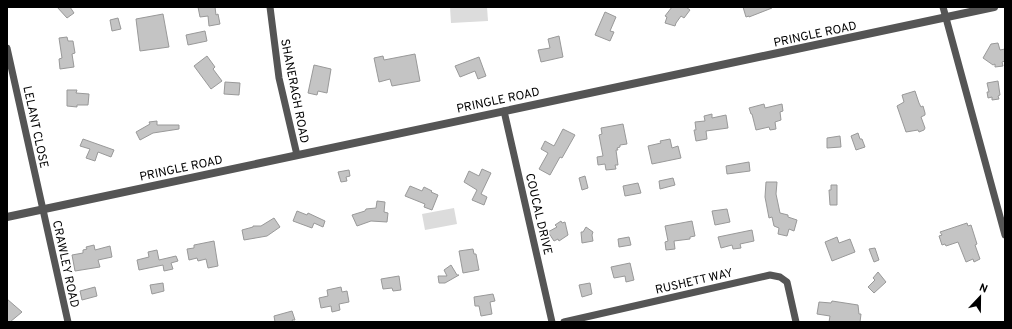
<svg xmlns="http://www.w3.org/2000/svg" width="1012" height="329" font-family="Overpass,sans-serif">
<rect width="100%" height="100%" fill="#fff"/>
<g fill="#dcdcdc">
<path d="M450 7H487L488 21 451 23Z"/>
<path d="M454 208 457 224 425 230 422 214Z"/>
</g>
<g fill="#c4c4c4" stroke="#999">
<path d="M57 7H70L74 13 67 18Z"/>
<path d="M198 7H215L216 15 218 14 220 24 209 26 208 16 200 17Z"/>
<path d="M672 7H686L690 10 684 18 681 16 676 23 675 26 665 23 667 17 665 16Z"/>
<path d="M743 7H772V8L749 17V16L746 17Z"/>
<path d="M605 12 616 17 610 31 614 32 610 41 595 35Z"/>
<path d="M163 14 169 47 140 51 136 19Z"/>
<path d="M118 18 121 29 112 31 110 20Z"/>
<path d="M205 31 207 41 188 45 186 35Z"/>
<path d="M559 36 563 57 541 62 538 50 550 48 548 39Z"/>
<path d="M67 37 68 41H73L75 53 72 54 74 67 60 69 59 59 62 58 59 38Z"/>
<path d="M998 43 1000 50 1005 49V61L1002 62 1003 66 995 67V64L993 65 983 58 991 44Z"/>
<path d="M415 54 420 81 392 86 390 79 379 82 374 58 383 56 384 60Z"/>
<path d="M207 56 215 67 213 69 222 81 211 89 194 66Z"/>
<path d="M479 57 486 76 478 79 475 71 460 77 455 66Z"/>
<path d="M314 65 331 69 327 93 318 91 317 95 308 93Z"/>
<path d="M998 81 1000 95 998 96 999 99 992 100V97L988 98 987 92H989L987 83Z"/>
<path d="M225 82 240 83 239 95 224 94Z"/>
<path d="M67 90H77L76 93 89 94 88 105H77V107L67 106Z"/>
<path d="M915 91 919 103 921 107 923 106 925 113V115L921 117 925 128 924 130 919 132 918 130 906 132 897 106 904 102 902 95Z"/>
<path d="M764 104 765 108 782 104 783 111 780 112 781 120 775 122 776 129 770 130 769 127 756 130 752 114H751L749 108Z"/>
<path d="M712 114V118L726 115 728 128 706 131 707 139 696 141 694 130H696L695 122 705 121 704 116Z"/>
<path d="M157 121V125H179V129L153 133 140 140 136 132 150 124 149 122Z"/>
<path d="M623 124 627 144 620 145V147L617 148 618 150H616L618 165H615L616 169 606 170 605 164 598 165 597 157 603 156 599 135 602 134 601 128Z"/>
<path d="M563 129 575 135 562 158 560 157 550 175 539 169 548 153 541 149 545 141 554 146Z"/>
<path d="M858 133 860 139H862L865 147 856 150 851 136Z"/>
<path d="M840 136 841 147 827 148V138Z"/>
<path d="M83 139 114 150 111 157 98 152 95 161 86 158 90 149 80 146Z"/>
<path d="M670 139 672 148 678 146 681 158 652 164 648 146 661 143 660 141Z"/>
<path d="M749 162 750 171 727 174 726 166Z"/>
<path d="M482 169 491 173 481 194 487 197 484 205 472 200 477 190 464 182 469 171 479 176Z"/>
<path d="M349 170 350 176 346 177 347 181 341 182 338 172Z"/>
<path d="M585 176 588 188 582 190 579 178Z"/>
<path d="M673 178 675 185 660 189 659 181Z"/>
<path d="M766 182H777L776 194 780 213 788 215V217L797 220 794 231 789 229 787 236 778 234 779 228 774 226 772 217 769 218 765 197Z"/>
<path d="M638 183 641 193 625 196 623 186Z"/>
<path d="M831 185H837V205H830L829 190H831Z"/>
<path d="M410 186 422 191 424 187 432 191 431 192 438 195 432 210 424 207 425 204 405 196Z"/>
<path d="M377 201 385 202 384 212 388 213 387 222 371 221 357 226 352 215 365 211 366 209 376 208Z"/>
<path d="M727 209 730 222 715 225 712 211Z"/>
<path d="M297 211 307 215 308 213 325 221 323 227 314 223 312 228 293 221Z"/>
<path d="M274 218 280 227 267 236 244 240 242 230 253 227V226H261Z"/>
<path d="M561 221 562 223 565 222 568 235 559 241 558 239 554 241 548 232 557 227 555 225Z"/>
<path d="M692 221 695 236 690 237V239L674 241 675 249 666 250 665 242 668 241 665 226Z"/>
<path d="M967 223 968 226 971 225 977 244 975 245 980 259 974 262 973 259 966 262 958 242 946 246 945 244 942 245 939 236 942 235 940 232Z"/>
<path d="M586 227 593 232 592 235 593 241 582 243 581 232H583Z"/>
<path d="M752 230 754 241 740 244 741 248 733 249 732 245 721 248 718 237Z"/>
<path d="M629 237 631 245 619 247 618 239Z"/>
<path d="M837 237 839 243 850 239 855 252 832 261 825 242Z"/>
<path d="M214 241 218 266 208 268 206 259 198 261 197 258 189 260 187 249 194 248V245Z"/>
<path d="M94 245 95 250 110 246 112 257 98 260 100 267 75 271 72 255 83 253V250L87 249 86 247Z"/>
<path d="M875 248 879 260 874 262 869 249Z"/>
<path d="M473 249 474 254H476L479 270 463 273 459 251Z"/>
<path d="M157 250 159 260 176 256 178 261 171 263 173 269 164 271 163 265 139 270 137 260 149 257 148 252Z"/>
<path d="M630 263 634 280 626 282 625 276 614 278 611 267Z"/>
<path d="M451 265 457 275H459L445 283H439L438 276H447L444 270Z"/>
<path d="M878 272 886 282 874 293 868 287 875 280 873 278Z"/>
<path d="M399 276 401 290 393 291 392 288 383 289 381 279Z"/>
<path d="M163 283 164 291 152 294 150 285Z"/>
<path d="M590 283 592 294 582 297 579 285Z"/>
<path d="M95 287 97 296 82 300 80 291Z"/>
<path d="M341 287 342 292 347 291 349 302 339 304 340 310 332 312 331 306 321 308 319 298 328 296 327 290Z"/>
<path d="M493 294 495 301 490 302 492 314 481 316 479 306H475L474 297Z"/>
<path d="M7 299 22 312 10 322H7Z"/>
<path d="M832 301 858 305 859 314H861L860 322H829L830 316 817 314 819 302 831 303Z"/>
<path d="M292 311 295 320H292L293 322H275L274 316Z"/>
</g>
<g fill="none" stroke-linecap="round" stroke-linejoin="round">
<g stroke="#555" stroke-width="7">
<path d="M270 7 279 78 297 155"/>
<path d="M943 7 1005 235"/>
<path d="M7 48 68 322"/>
<path d="M504 111 552 322"/>
<path d="M564 322 770 275 780 277 787 282 796 322"/>
</g>
<path stroke="#555" stroke-width="8" d="M7 217 994 7"/>
</g>
<g text-anchor="middle" stroke-width="3" stroke-linejoin="round" paint-order="stroke">
<g font-size="12" fill="#000" stroke="#fff">
<text transform="translate(815 34) rotate(-12)" y="4">PRINGLE ROAD</text>
<text transform="translate(295 91) rotate(79)" y="4">SHANERAGH ROAD</text>
<text transform="translate(498 100) rotate(-12)" y="4">PRINGLE ROAD</text>
<text transform="translate(36 127) rotate(78)" y="4">LELANT CLOSE</text>
<text transform="translate(181 168) rotate(-12)" y="4">PRINGLE ROAD</text>
<text transform="translate(539 214) rotate(77)" y="4">COUCAL DRIVE</text>
<text transform="translate(66 264) rotate(78)" y="4">CRAWLEY ROAD</text>
<text transform="translate(694 281) rotate(-13)" y="4">RUSHETT WAY</text>
</g>
</g>
<rect width="1012" height="329" fill="none" stroke="#000000" stroke-width="16"/>
<g transform="translate(980 297) rotate(22)" stroke="#ffffff" stroke-width="3" paint-order="stroke">
<path d="M0-3L7 15L0 10L-7 15Z" fill="#000000"/>
<text y="-6" font-size="11" font-weight="bold" text-anchor="middle" fill="#000000">N</text>
</g>
</svg>
